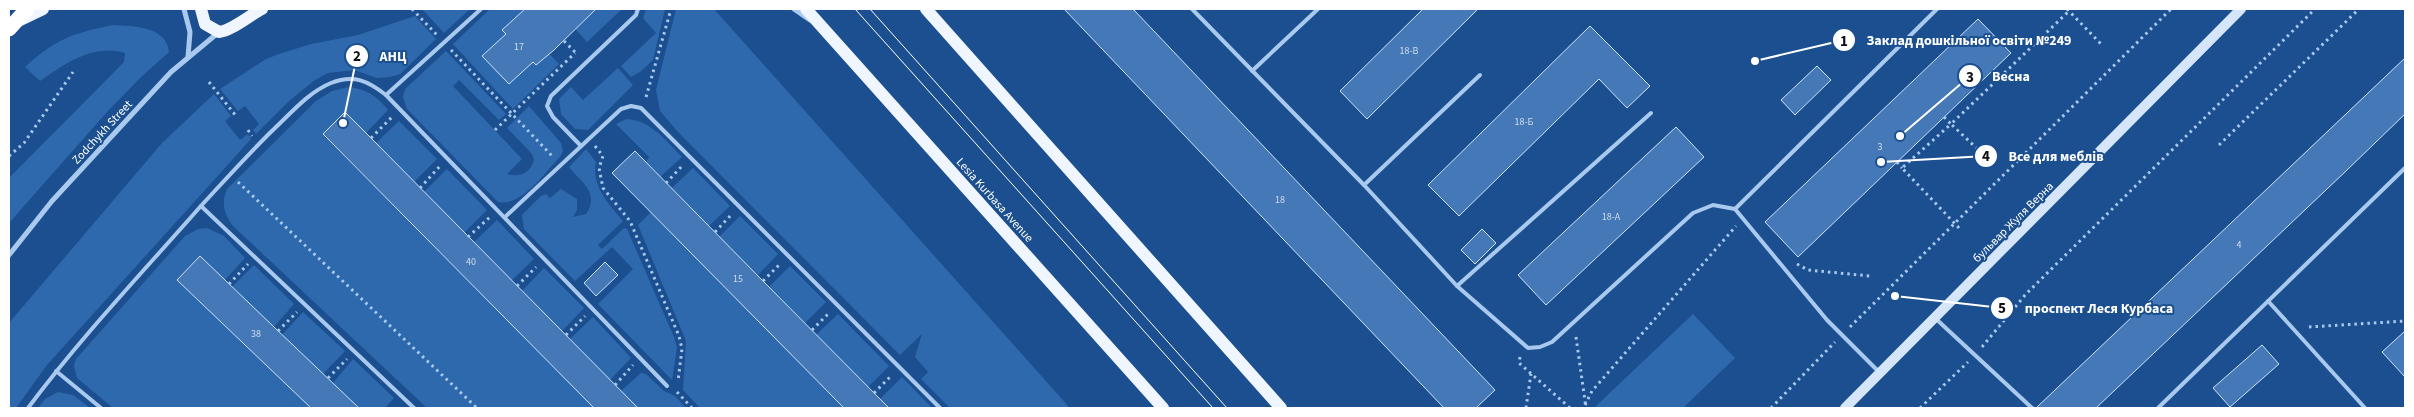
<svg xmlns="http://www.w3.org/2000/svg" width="2414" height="417" font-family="'Source Sans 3',sans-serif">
<rect width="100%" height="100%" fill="#1b4f8f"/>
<g fill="#2e69ad">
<path d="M426 9H470L444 33 423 10Z"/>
<path d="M490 9H525L503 30 506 34 483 55 509 84 533 62 536 65 546 56 544 48 559 64 513 109 453 44Z"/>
<path d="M590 9H622L587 42 570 23Z"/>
<path d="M646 9H665L653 60 640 72 631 77 621 66 656 33 643 18Z"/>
<path d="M676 9H714L1070 408H950L921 379 928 372 915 357 922 334 900 355 678 132 660 111 656 90Z"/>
<path d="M415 16 436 39 400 74 390 77 377 78 354 70 328 73 315 80 289 101 256 134 253 130 259 124 245 106 238 111 220 89 266 59 279 54 311 44 358 35Z"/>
<path d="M113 25C133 26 167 26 169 52L140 78 107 112 9 223V178L124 62 125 53C94 43 64 64 40 81L25 67C55 39 74 33 113 25Z"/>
<path d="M446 51 506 114 499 120 459 80 453 86 522 159 507 174C520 178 530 173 534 160L532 154 507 128 529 106 561 143 563 151 560 157C545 172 522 207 498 202L407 109 403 97 405 89Z"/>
<path d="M618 68 633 85 588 130 575 129 561 114 559 99 571 87 583 100Z"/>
<path d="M349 87C366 89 377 96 388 110L366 133 345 112 323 135 594 408H427L233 226C224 214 221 203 227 189L316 101 332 91Z"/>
<path d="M214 94 231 116 225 121 240 140 248 134 251 139 47 365 16 408H9V323L162 143Z"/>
<path d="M626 119C651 120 665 140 682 157L660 177 646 162 649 157 616 124Z"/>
<path d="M399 121 437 159 414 182 376 143Z"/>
<path d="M586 149 596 162C591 186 609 204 623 221L598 245 602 249 624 228 627 229 674 337 677 348 672 380 598 304 633 269 612 247 575 281 524 229 522 215 541 196 546 194 550 198 561 189 577 199V210L573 217 586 214C600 193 582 183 569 167Z"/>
<path d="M693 168 730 206 709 226 672 188Z"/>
<path d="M447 169 487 210 464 233 424 192Z"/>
<path d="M651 212 844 408H700L683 390 686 341 638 225Z"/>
<path d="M740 216 778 254 758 275 719 237Z"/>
<path d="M497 220 534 259 511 281 474 242Z"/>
<path d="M207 228 224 236 245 258 225 280 200 256 177 280 311 408H113L77 378 74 366 76 359 185 236 198 229Z"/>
<path d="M254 265 294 304 274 327 232 287Z"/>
<path d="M790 266 826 302 805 323 769 287Z"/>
<path d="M544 268 584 308 562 331 522 291Z"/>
<path d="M303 312 345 351 323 374 282 335Z"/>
<path d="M838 314 889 366 868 387 816 335Z"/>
<path d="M1693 314 1735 358 1683 408H1598L1596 406Z"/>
<path d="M593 317 631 358 610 380 570 339Z"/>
<path d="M353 359 394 398 385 408H359L333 383Z"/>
<path d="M641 373 646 374 664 391 675 396 686 408H638L621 391Z"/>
<path d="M902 377 932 408H889L880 399Z"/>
<path d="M58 392 73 395 90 408H38L45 399Z"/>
</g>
<g fill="#4478b7" stroke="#cfe3fa">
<path d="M525 9H596L554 50 536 65 533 62 509 84 482 56 506 34 502 30Z"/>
<path d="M1064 9H1133L1495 390 1476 408H1444Z"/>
<path d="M1423 9H1478L1367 119 1340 91Z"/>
<path d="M1978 19 2011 53 1798 257 1765 222Z"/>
<path d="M1590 26 1650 86 1627 108 1599 79 1459 216 1428 185Z"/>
<path d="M2405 58V114L2346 171 2096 408H2036Z"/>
<path d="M1817 66 1831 80 1795 115 1781 100Z"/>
<path d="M345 112 376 143 638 408H594L323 134Z"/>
<path d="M1676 127 1704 157 1546 305 1518 275Z"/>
<path d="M635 151 763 281 889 408H844L612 173Z"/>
<path d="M1482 229 1496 243 1475 264 1461 250Z"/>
<path d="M200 256 274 327 359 408H311L177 280Z"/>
<path d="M605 262 618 275 596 296 584 283Z"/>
<path d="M2405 331V377L2382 352Z"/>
<path d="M2262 345 2279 364 2230 407 2213 388Z"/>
</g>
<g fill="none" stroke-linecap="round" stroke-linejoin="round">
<g stroke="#a9c9ee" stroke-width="3" stroke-dasharray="2.5 4" stroke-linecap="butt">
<path d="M412 9 437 35"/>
<path d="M2067 9 2101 44"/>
<path d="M564 41 576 53"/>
<path d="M451 50 554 158"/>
<path d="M209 82 236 116"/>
<path d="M646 97 671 9"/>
<path d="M1944 117 1951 124 1902 168 1960 229"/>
<path d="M248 130 252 136"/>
<path d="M495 130 575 53"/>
<path d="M371 138 392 117"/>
<path d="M2219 145 2359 9"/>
<path d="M595 146 603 156 599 168 603 188 630 221 679 336 682 349 678 381"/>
<path d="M9 156 24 143 73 72"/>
<path d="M1987 158 1951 124 2069 11"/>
<path d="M1897 162 1902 168"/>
<path d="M238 182 477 408"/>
<path d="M666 183 683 165"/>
<path d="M420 188 440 166"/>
<path d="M715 232 732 214"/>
<path d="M468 237 490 217"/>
<path d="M1797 264 1808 270 1870 276"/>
<path d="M763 281 780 264"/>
<path d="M229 284 248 264"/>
<path d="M517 286 536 267"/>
<path d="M1850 327 2171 9"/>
<path d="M2309 327 2405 321"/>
<path d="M812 330 829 313"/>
<path d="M278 331 297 312"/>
<path d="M566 335 585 316"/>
<path d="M1576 337 1586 408"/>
<path d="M1982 347 2026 294 2315 9"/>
<path d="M1520 357 1519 363 1570 408"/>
<path d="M328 378 347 359"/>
<path d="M615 385 633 365"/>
<path d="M677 392 692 408"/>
<path d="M874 393 891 376"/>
<path d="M1585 405 1592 391 1736 226"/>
<path d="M1526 408 1531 374"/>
<path d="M1771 408 1835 342"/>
<path d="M1920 408 1968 362"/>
</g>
<g stroke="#a9c9ee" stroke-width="4">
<path d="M1192 9 1364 185 1457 286 1528 348 1540 347 1552 342 1693 213 1713 205 1735 209 1827 320 1879 372"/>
<path d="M1252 71 1318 9"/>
<path d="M386 95 667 386"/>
<path d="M581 146 553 117 547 106 551 96 636 15 638 9"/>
<path d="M1364 185 1480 75"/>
<path d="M201 206 414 408"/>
<path d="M1735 209 1937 9"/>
<path d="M505 217 621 109 631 106 641 108 940 408"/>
<path d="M1457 286 1651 113"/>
<path d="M2268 301 2365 408"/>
<path d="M1935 318 2032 408"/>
<path d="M56 371 101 408"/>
<path d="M28 408C81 337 142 273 200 207 225 180 249 153 275 128 292 112 309 92 331 83 354 74 368 81 386 95L481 9"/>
<path d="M2158 408 2405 168"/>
</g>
<g stroke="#a9c9ee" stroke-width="5">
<path d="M184 9 190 32 188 57"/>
<path d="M794 9 810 20"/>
<path d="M9 255 52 201 171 72 219 32"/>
</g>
<path stroke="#d6e6fa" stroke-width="10" d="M1845 408 2241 9"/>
<g stroke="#f0f6ff" stroke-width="12">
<path d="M201 9 205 24 219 32C231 31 250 15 262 9"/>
<path d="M806 9 1163 408"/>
<path d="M926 9 1281 408"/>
<path d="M18 21 43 9"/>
</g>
<path stroke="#fff" stroke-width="15" d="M9 29 27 9"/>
<g stroke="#fff" stroke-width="1">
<path d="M855 9 1213 408"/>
<path d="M870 9 1227 408"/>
</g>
</g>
<g text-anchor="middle" stroke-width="4" stroke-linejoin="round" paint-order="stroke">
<g font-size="10" fill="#d0dded">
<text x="519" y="50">17</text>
<text x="1409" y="54">18-В</text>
<text x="1524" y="125">18-Б</text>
<text x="1880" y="150">3</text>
<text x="1280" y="203">18</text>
<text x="1611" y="220">18-А</text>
<text x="2239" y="248">4</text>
<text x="471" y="265">40</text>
<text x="738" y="282">15</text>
<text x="256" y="337">38</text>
</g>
<g font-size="12" fill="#fff" stroke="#1b4f8f">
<text transform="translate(102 132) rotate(-47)" y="4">Zodchykh Street</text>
<text transform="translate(995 200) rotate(48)" y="4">Lesia Kurbasa Avenue</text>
<text transform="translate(2013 222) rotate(-45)" y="4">бульвар Жуля Верна</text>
</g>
</g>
<path fill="none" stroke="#fff" stroke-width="2" d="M1755 61L1844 40M343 123L357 56M1900 136L1970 76M1881 162L1986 156M1895 296L2002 308"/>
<g fill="#fff" stroke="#1b4f8f" stroke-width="2">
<circle cx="1755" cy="61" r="5"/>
<circle cx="343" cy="123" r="5"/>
<circle cx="1900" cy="136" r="5"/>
<circle cx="1881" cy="162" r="5"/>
<circle cx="1895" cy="296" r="5"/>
<circle cx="1844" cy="40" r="12"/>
<circle cx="357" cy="56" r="12"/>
<circle cx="1970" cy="76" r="12"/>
<circle cx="1986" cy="156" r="12"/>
<circle cx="2002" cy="308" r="12"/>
</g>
<g font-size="15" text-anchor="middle" font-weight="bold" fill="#111">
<text x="1844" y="46">1</text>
<text x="357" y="61">2</text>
<text x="1970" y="82">3</text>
<text x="1986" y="161">4</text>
<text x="2002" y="313">5</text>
</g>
<g font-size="14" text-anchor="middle" font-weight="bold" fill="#fff" stroke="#1b4f8f" stroke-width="4" stroke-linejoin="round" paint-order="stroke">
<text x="1969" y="45">Заклад дошкільної освіти №249</text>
<text x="393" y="61">АНЦ</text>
<text x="2011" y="81">Весна</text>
<text x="2056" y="161">Все для меблів</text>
<text x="2099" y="313">проспект Леся Курбаса</text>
</g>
<rect width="2414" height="417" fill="none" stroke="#ffffff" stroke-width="20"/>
</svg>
